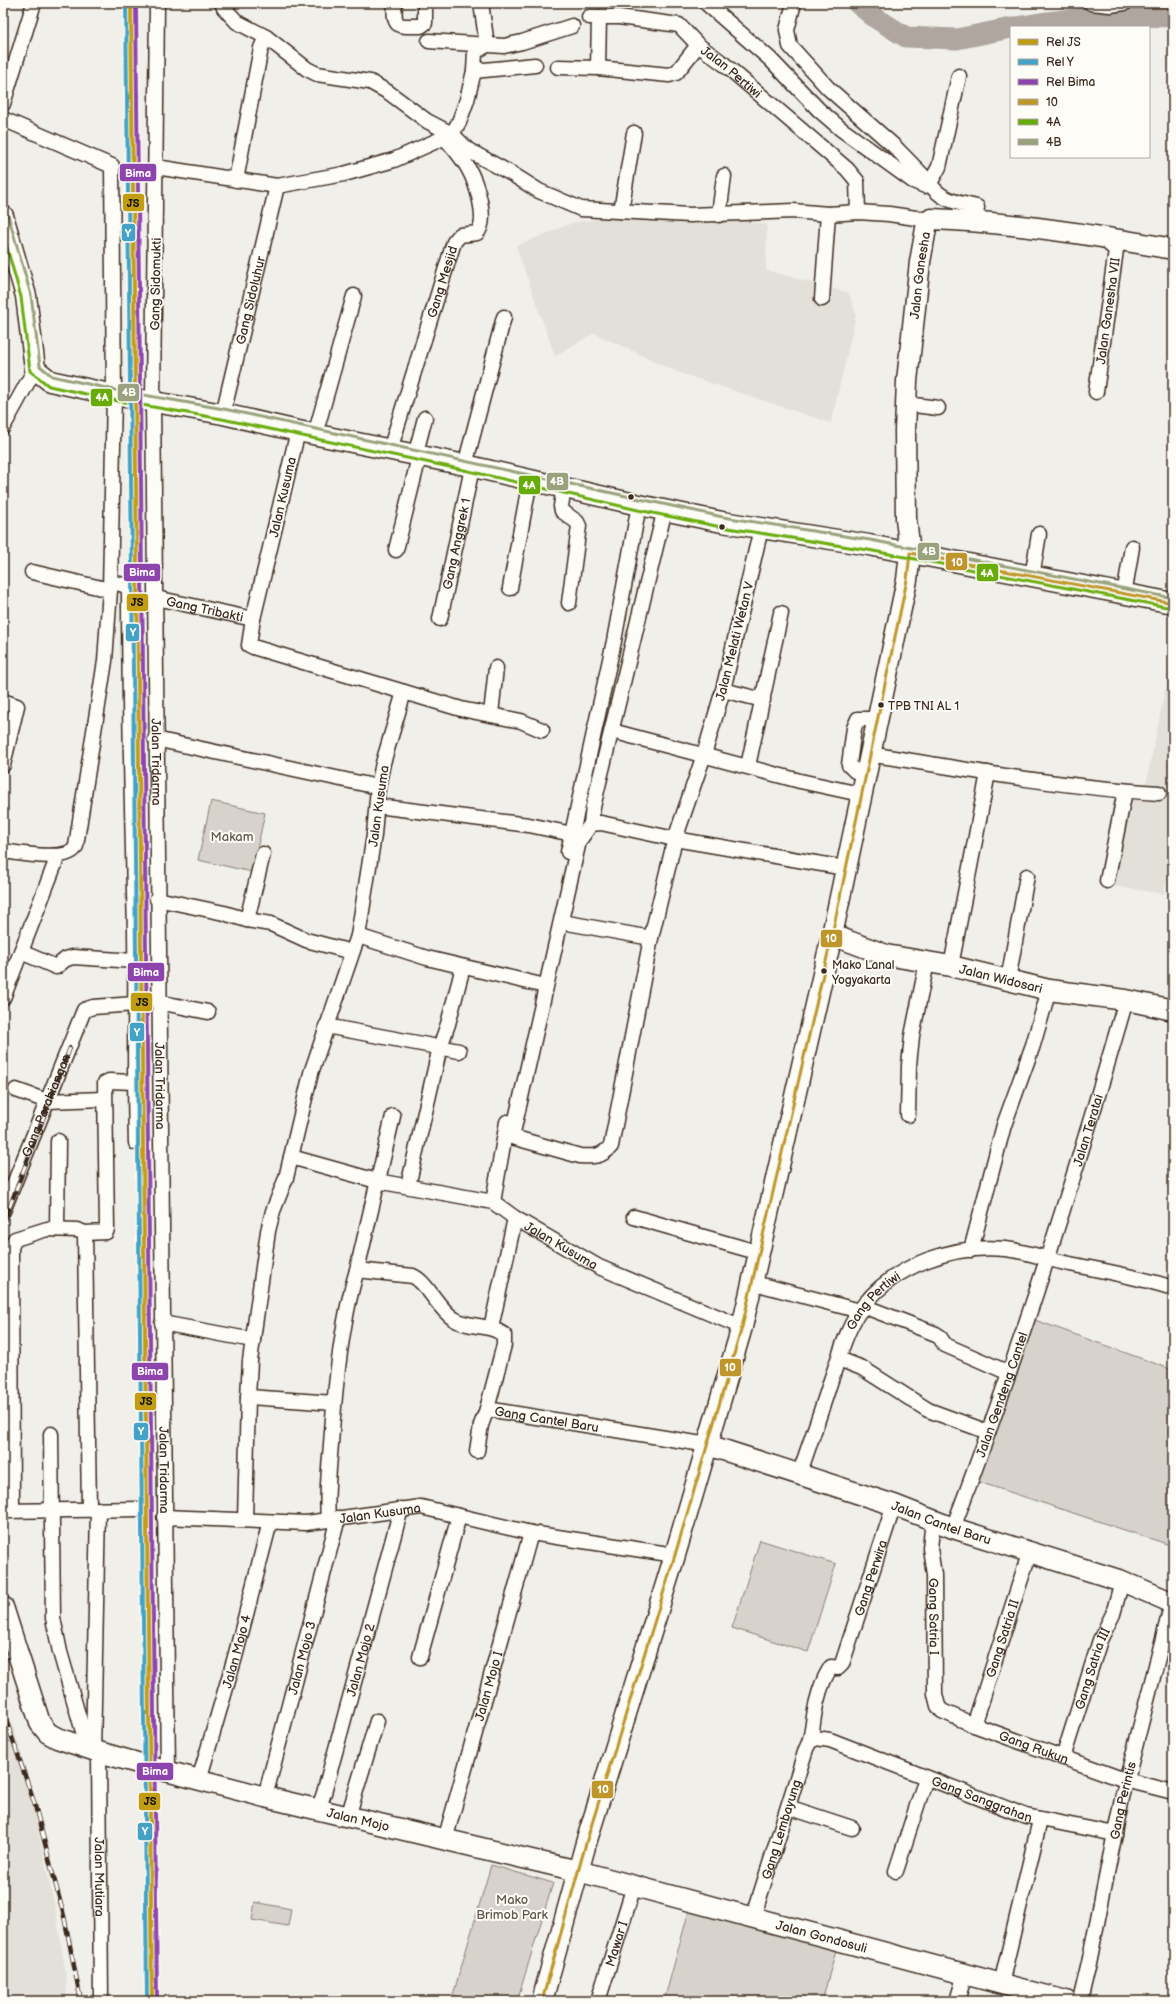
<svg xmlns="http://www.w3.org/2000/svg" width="1176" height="2004" font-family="'Balsamiq Sans',sans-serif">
<rect width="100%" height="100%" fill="#f1efea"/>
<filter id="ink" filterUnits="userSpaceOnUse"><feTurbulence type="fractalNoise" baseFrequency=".025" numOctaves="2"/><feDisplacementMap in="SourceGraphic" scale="8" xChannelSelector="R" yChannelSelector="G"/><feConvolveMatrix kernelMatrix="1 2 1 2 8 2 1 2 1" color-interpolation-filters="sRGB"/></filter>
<g filter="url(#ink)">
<g fill="#e3e0da">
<path d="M653 210 767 224 766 270 849 293 856 315 831 423 677 372 594 333 555 356 516 246 572 223Z"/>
<path d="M1173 650V844L1164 894 1099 884 1115 790 1144 794Z"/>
<path d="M3 1698 20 1748 56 1912 66 1976 67 2001H3Z"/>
</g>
<g fill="#d7d2cc" stroke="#897e75">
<path d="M211 801 265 813 252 872 198 860Z"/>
<path d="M1035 1320 1173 1370V1546L976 1481Z"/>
<path d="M760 1540 836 1564 808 1652 732 1628Z"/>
<path d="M491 1865 553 1883 517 2001H472L453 1995Z"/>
<path d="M255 1902 291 1909 288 1926 252 1920Z"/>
<path d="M689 1910 836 1950 822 2001H664Z"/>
</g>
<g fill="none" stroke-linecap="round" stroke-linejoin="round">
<g stroke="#aea69f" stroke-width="21">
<path d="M857 3 874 17 906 37 957 39 1011 28"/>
<path d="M1018 27C1069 17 1122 15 1173 17"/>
</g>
<defs>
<g id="street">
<path id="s1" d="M157 3 153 401 168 1772"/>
<path d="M222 3 224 8 237 22 266 37 307 69 317 74 370 82 388 92 427 121 452 134 468 150 512 174 539 191 581 209 690 215 793 211 828 214 858 212 889 214 929 220"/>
<path d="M395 3C393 29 398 26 421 26L425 23V3"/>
<path d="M481 3 487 45"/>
<path d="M706 3 770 59 819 110 841 129 913 181 925 186 930 183 939 167 959 76"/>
<path d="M794 3 787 30 790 46 828 88 894 146 930 183C939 200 959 203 977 207L976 220"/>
<path d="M1091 3 1110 5 1125 3"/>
<path d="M589 17H619L679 25 698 45"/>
<path d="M429 41 504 46 522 42 572 26"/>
<path id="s2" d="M558 67 598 68 669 75 676 73 698 45 724 64 847 169 857 181 858 212"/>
<path d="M598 68 599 17"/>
<path d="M474 71 535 65"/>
<path d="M3 104 34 3"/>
<path d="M3 119 112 166 114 395 110 590 105 661 76 846C70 863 18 853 3 851"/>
<path d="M156 167 277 186 344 174 394 160 452 134 459 122 467 100 474 71 475 52 487 45"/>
<path d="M236 180 261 48 266 37"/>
<path d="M621 211 634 133"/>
<path d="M719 215 724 176"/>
<path d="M822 299 828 214"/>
<path id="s3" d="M1096 392 1116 250 1100 236"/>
<path d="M906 404 938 408"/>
<path id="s4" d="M223 414 277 186"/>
<path d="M3 427 35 369"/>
<path d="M298 431 253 619 249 645 253 647 404 692 383 763 378 787 374 835 358 936 311 1073 286 1178 273 1211 268 1231 250 1361 248 1397 334 1403"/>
<path d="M315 435 354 296"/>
<path id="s5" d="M390 450 454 242 460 235 477 233C489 220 476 182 468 168 462 157 453 147 445 138"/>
<path d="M415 456 425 418"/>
<path d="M465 465 504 317"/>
<path d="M564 488 561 506 562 511 577 522 579 526 569 603"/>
<path d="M763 527 759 537 723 690 704 755 675 839 651 938 611 1146C602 1157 593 1157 580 1156L512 1137 579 841 591 824 601 823 675 839 845 868"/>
<path d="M396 550 419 457"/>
<path d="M32 572 110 590"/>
<path d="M1032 577 1039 534"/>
<path d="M111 582 124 585 129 589C129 703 132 817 135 931 136 1002 134 1072 136 1143"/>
<path d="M510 588 530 480"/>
<path d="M1124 595 1132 547"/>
<path id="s6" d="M156 598 253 619"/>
<path id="s7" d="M440 619 472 468"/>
<path d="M723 690 763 700"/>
<path d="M404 692 461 709 521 721 542 730"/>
<path d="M3 701 17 706 3 765"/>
<path d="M491 714 496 668"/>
<path d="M612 731 800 781 860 794"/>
<path d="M155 739 378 787"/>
<path d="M870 754C966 770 1062 787 1159 793"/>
<path d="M748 766 781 613"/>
<path d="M865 774 855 771 849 765 854 728 858 719H877"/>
<path d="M377 806 529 825 572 834"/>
<path d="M591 824 593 807 665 509"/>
<path d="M568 852 614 641 639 505"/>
<path d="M1107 881 1125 791"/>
<path d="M157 899 224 913 247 920 271 924 306 940 352 952"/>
<path d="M247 920 263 854"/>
<path d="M562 922 651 938"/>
<path d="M358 936 427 958 541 985"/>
<path d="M21 952 56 967 66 959 73 957 135 961"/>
<path d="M951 966 988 773"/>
<path d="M1008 980 1027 876"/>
<path d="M3 998 58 856"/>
<path d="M158 1002 208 1012"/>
<path d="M326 1026 459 1051"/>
<path d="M16 1090 47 1101 104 1099"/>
<path d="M908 1115 909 1065 912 1036 927 962"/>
<path id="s8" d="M393 1116 357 1270C341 1323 335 1389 331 1444 329 1469 326 1495 328 1520L421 1507 531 1533 675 1555"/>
<path id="s9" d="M291 1157 377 1181 493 1202 515 1218 599 1267 742 1327"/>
<path d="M408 1186 440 1047 448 1024 463 967"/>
<path d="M493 1202 507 1122"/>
<path id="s10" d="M3 1211 84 1010 93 1007 135 1004"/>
<path d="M634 1217 760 1253"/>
<path d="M57 1229 58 1141"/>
<path d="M85 1233 89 1509"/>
<path d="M971 1250 1004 1125 1033 1045 1049 990"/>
<path id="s11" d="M357 1270 413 1276C428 1283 437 1308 454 1319 470 1329 489 1323 504 1335V1345L487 1409 708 1445"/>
<path d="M754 1283 860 1311"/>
<path d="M863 1306 936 1334 939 1336 945 1345 1009 1373"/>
<path d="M162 1323 253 1340"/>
<path d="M491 1328 515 1218"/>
<path d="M839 1359 862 1368 928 1410 988 1432"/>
<path d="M51 1434 53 1618 60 1652 88 1749"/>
<path d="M477 1451 481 1425 487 1409"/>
<path id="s12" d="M799 1475C810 1443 821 1412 831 1380 840 1355 847 1326 864 1305 895 1265 954 1244 1005 1249 1027 1251 1048 1260 1070 1264 1104 1271 1139 1277 1173 1288"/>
<path d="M12 1510 11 1247 15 1239 47 1229 77 1230 85 1233 106 1232 107 1229 105 1083 109 1081 134 1082"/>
<path d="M3 1511 141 1509"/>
<path d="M164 1517 306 1523 328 1520"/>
<path d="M245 1520 248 1397"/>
<path id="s13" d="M933 1520 930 1548 934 1575 935 1694 938 1706 942 1711 974 1725 1122 1779 1173 1792"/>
<path id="s14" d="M953 1528C1019 1355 1075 1177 1126 1000"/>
<path d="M420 1657 459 1516"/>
<path id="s15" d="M974 1725 1030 1551"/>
<path id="s16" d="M811 1741 816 1738 830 1740 1026 1816 1115 1834"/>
<path d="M93 1751 98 1509"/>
<path id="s17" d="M99 1752 101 2001"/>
<path id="s18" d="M1063 1758 1100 1640 1113 1614 1122 1581"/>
<path id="s19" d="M199 1780 235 1657 270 1522"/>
<path id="s20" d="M265 1797 338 1518"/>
<path d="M788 1807 852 1828"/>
<path id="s21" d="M318 1810 324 1793 401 1509"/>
<path d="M348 1817 377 1721"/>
<path id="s22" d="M445 1840 531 1533"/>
<path d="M896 1871 926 1778"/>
<path id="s23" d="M753 1918 806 1749C812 1739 812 1728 814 1716 816 1701 822 1680 831 1667L838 1668 842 1664 894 1505"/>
<path d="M1001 1984 1040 1820"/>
<path id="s24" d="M598 2001 634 1886"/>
<path d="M957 2001 965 1974"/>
<path id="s25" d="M1080 2001 1089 1963 1122 1798 1173 1599"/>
</g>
<g id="secondary">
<path d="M3 216 26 296 35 369 50 381 114 395 223 414 298 431 465 465 639 505 722 522 869 545 1173 603"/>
<path id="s26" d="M832 935 886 955 951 966 1049 990 1126 1000 1173 1010"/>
<path id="s27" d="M708 1445 894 1505 953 1528 1122 1581 1173 1603"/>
<path id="s28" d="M3 1607 40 1723 48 1733 57 1738 99 1752 162 1770 265 1797 578 1871 1066 2001"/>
<path id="s29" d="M542 2001 586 1843 675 1555 742 1327 832 935 907 580 910 553 906 518 905 431 907 381 920 262 927 223 931 219C1012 222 1093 235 1173 249"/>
</g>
</defs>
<use href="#street" stroke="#3b2a1e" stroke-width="17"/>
<use href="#secondary" stroke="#3b2a1e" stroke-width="23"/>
<use href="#street" stroke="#fdfcf7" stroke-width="14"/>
<use href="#secondary" stroke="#fdfcf7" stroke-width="20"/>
<defs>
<g id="rail">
<path d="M3 1224 70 1048"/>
<path d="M3 1711 34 1802 64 1916 81 2001"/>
</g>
</defs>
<use href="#rail" stroke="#3b2a1e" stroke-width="4.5"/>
<use href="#rail" stroke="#fdfcf7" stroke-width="3" stroke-dasharray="9" stroke-linecap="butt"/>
<defs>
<path id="bus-1" d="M542 2001 586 1843 675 1555 742 1327 832 935 907 580 910 553 1173 603"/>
<path id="bus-2" d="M3 234 21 297 30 371 49 386 113 400 222 419 464 470 638 510 721 527 868 550 1172 608"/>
<path id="bus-3" d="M8 215 31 295 40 366 52 376 115 390 224 409 723 517 870 540 1173 598"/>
</defs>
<use href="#bus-1" stroke="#fdfcf7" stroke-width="6"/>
<use href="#bus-2" stroke="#fdfcf7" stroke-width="6"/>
<use href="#bus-3" stroke="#fdfcf7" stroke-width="6"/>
<use href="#bus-1" stroke="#bf962b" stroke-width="3"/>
<use href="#bus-2" stroke="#67ac08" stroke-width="3"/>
<use href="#bus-3" stroke="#99a27c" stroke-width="3"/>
<defs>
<path id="rail-1" d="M131 3 152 2001"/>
<path id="rail-2" d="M126 3 147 2001"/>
<path id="rail-3" d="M136 3 157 2001"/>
</defs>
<use href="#rail-1" stroke="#fdfcf7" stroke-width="7"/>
<use href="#rail-2" stroke="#fdfcf7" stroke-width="7"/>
<use href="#rail-3" stroke="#fdfcf7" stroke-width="7"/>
<use href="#rail-1" stroke="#c29d12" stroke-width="4"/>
<use href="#rail-2" stroke="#43a2c5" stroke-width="4"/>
<use href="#rail-3" stroke="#8e44ad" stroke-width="4"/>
</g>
</g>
<g fill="#3b2a1e" stroke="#fdfcf7" stroke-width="1.5">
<circle cx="631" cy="497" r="3.5"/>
<circle cx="722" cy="527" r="3.5"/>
<circle cx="881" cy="705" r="3.5"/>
<circle cx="824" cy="971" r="3.5"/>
</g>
<g text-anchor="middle" stroke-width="4" stroke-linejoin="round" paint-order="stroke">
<g font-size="12" fill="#3b2a1e" stroke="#fdfcf7" text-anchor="start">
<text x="888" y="710">TPB TNI AL 1</text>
<text x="832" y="969">Mako Lanal<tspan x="832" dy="15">Yogyakarta</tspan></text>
</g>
<g font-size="13" fill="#3b2a1e" stroke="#fdfcf7">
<text dy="5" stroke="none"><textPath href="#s2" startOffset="197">Jalan Pertiwi</textPath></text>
<text dy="5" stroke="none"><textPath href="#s29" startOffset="1774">Jalan Ganesha</textPath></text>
<text dy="5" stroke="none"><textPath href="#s5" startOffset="176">Gang Mesjid</textPath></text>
<text transform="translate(155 284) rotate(-89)" y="5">Gang Sidomukti</text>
<text dy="5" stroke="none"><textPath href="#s4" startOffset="117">Gang Sidoluhur</textPath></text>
<text dy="5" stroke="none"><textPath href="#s3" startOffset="82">Jalan Ganesha VII</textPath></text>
<text transform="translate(282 497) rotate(-77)" y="5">Jalan Kusuma</text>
<text dy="5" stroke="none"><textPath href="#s7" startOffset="77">Gang Anggrek 1</textPath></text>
<text dy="5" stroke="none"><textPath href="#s6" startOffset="50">Gang Tribakti</textPath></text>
<text transform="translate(734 641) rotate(-76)" y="5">Jalan Melati Wetan V</text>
<text dy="5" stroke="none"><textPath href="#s1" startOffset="759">Jalan Tridarma</textPath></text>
<text transform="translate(378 806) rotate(-82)" y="5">Jalan Kusuma</text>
<text dy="5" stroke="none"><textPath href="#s26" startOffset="175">Jalan Widosari</textPath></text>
<text dy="5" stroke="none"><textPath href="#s1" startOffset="1083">Jalan Tridarma</textPath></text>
<text dy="5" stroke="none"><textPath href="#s10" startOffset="114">Gang Parahiangan</textPath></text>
<text dy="5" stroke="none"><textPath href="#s14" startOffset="420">Jalan Teratai</textPath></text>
<text dy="5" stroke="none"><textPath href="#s9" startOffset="288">Jalan Kusuma</textPath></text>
<text dy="5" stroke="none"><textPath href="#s12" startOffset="192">Gang Pertiwi</textPath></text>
<text dy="5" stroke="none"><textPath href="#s14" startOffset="142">Jalan Gendeng Cantel</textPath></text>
<text dy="5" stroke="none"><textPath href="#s11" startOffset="306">Gang Cantel Baru</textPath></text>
<text dy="5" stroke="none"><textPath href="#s1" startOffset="1467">Jalan Tridarma</textPath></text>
<text dy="5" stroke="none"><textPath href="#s8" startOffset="463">Jalan Kusuma</textPath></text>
<text dy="5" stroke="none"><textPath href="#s27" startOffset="246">Jalan Cantel Baru</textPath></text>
<text dy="5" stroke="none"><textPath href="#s23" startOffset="367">Gang Perwira</textPath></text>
<text dy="5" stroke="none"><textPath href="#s13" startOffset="97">Gang Satria I</textPath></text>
<text dy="5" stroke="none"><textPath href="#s15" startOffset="91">Gang Satria II</textPath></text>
<text dy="5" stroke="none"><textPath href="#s19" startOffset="134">Jalan Mojo 4</textPath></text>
<text dy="5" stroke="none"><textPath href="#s20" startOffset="144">Jalan Mojo 3</textPath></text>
<text dy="5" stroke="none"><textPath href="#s21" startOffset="156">Jalan Mojo 2</textPath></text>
<text dy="5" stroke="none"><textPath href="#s18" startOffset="94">Gang Satria III</textPath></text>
<text dy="5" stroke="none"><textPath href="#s22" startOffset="160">Jalan Mojo I</textPath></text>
<text dy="5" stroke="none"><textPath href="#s13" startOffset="292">Gang Rukun</textPath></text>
<text dy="5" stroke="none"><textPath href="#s16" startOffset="183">Gang Sanggrahan</textPath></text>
<text dy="5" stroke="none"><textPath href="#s25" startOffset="205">Gang Perintis</textPath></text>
<text dy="5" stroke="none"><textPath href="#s28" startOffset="457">Jalan Mojo</textPath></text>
<text dy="5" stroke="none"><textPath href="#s23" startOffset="93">Gang Lembayung</textPath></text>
<text dy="5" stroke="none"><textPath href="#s17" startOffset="125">Jalan Mutiara</textPath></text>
<text dy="5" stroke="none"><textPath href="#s28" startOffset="935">Jalan Gondosuli</textPath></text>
<text dy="5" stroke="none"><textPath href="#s24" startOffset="60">Mawar I</textPath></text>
</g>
<g font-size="13" fill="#62544a" stroke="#fdfcf7">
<text x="232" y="841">Makam</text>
<text x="512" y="1904">Mako<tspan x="512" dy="15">Brimob Park</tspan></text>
</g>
</g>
<g stroke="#fdfcf7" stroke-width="1.5">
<rect x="119" y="163" width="38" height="19" rx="4" fill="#8e44ad"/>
<rect x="122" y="193" width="23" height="19" rx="4" fill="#c29d12"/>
<rect x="121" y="223" width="15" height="19" rx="4" fill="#43a2c5"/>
<rect x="117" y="383" width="23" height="19" rx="4" fill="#99a27c"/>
<rect x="90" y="388" width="23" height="19" rx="4" fill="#67ac08"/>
<rect x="546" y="472" width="23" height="19" rx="4" fill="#99a27c"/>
<rect x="518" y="475" width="23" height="20" rx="4" fill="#67ac08"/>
<rect x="917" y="542" width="23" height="19" rx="4" fill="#99a27c"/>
<rect x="945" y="552" width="23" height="19" rx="4" fill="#bf962b"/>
<rect x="123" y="563" width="38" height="19" rx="4" fill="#8e44ad"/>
<rect x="976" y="563" width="23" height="19" rx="4" fill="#67ac08"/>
<rect x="126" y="593" width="23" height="19" rx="4" fill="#c29d12"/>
<rect x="125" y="623" width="15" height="19" rx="4" fill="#43a2c5"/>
<rect x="820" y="929" width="23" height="19" rx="4" fill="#bf962b"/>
<rect x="127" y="962" width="38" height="20" rx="4" fill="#8e44ad"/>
<rect x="130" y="992" width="23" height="20" rx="4" fill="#c29d12"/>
<rect x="129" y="1022" width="16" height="20" rx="4" fill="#43a2c5"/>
<rect x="719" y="1358" width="23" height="19" rx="4" fill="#bf962b"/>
<rect x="131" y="1362" width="38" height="19" rx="4" fill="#8e44ad"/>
<rect x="134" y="1392" width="23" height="19" rx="4" fill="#c29d12"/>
<rect x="133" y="1422" width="16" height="19" rx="4" fill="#43a2c5"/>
<rect x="136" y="1762" width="38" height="19" rx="4" fill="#8e44ad"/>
<rect x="591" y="1780" width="23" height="19" rx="4" fill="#bf962b"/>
<rect x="138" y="1792" width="23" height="19" rx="4" fill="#c29d12"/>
<rect x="137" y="1822" width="16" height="19" rx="4" fill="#43a2c5"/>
</g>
<g font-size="11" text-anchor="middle" font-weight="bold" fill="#fff">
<text x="138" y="177">Bima</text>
<text x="128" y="237">Y</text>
<text x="129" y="396">4B</text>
<text x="102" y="401">4A</text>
<text x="557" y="485">4B</text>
<text x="529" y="489">4A</text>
<text x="929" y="555">4B</text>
<text x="957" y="566">10</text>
<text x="142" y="576">Bima</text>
<text x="987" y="577">4A</text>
<text x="133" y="636">Y</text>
<text x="831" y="942">10</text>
<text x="146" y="976">Bima</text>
<text x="137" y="1036">Y</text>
<text x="730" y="1371">10</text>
<text x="150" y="1375">Bima</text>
<text x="141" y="1435">Y</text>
<text x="155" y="1775">Bima</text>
<text x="603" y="1793">10</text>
<text x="145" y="1835">Y</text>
</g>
<g font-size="11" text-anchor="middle" font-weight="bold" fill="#111">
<text x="133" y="207">JS</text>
<text x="137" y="606">JS</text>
<text x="142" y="1006">JS</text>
<text x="146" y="1405">JS</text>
<text x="150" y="1805">JS</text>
</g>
<rect width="1176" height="2004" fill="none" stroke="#fdfcf7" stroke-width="16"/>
<rect x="8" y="8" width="1160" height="1988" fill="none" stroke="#3b2a1e" stroke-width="1.5" filter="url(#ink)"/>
<rect x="1010" y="26" width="140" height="132" fill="#fdfcf7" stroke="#afa8a0"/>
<rect x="1018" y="39" width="20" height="6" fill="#c29d12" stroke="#afa8a0"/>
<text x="1046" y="46" font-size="12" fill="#3b2a1e">Rel JS</text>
<rect x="1018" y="59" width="20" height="6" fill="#43a2c5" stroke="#afa8a0"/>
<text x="1046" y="66" font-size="12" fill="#3b2a1e">Rel Y</text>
<rect x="1018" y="79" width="20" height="6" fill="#8e44ad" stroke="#afa8a0"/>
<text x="1046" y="86" font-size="12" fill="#3b2a1e">Rel Bima</text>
<rect x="1018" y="99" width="20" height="6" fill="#bf962b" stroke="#afa8a0"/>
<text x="1046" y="106" font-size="12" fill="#3b2a1e">10</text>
<rect x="1018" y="119" width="20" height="6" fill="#67ac08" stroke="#afa8a0"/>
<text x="1046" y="126" font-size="12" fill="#3b2a1e">4A</text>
<rect x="1018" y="139" width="20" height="6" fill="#99a27c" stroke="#afa8a0"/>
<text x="1046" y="146" font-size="12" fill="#3b2a1e">4B</text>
</svg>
